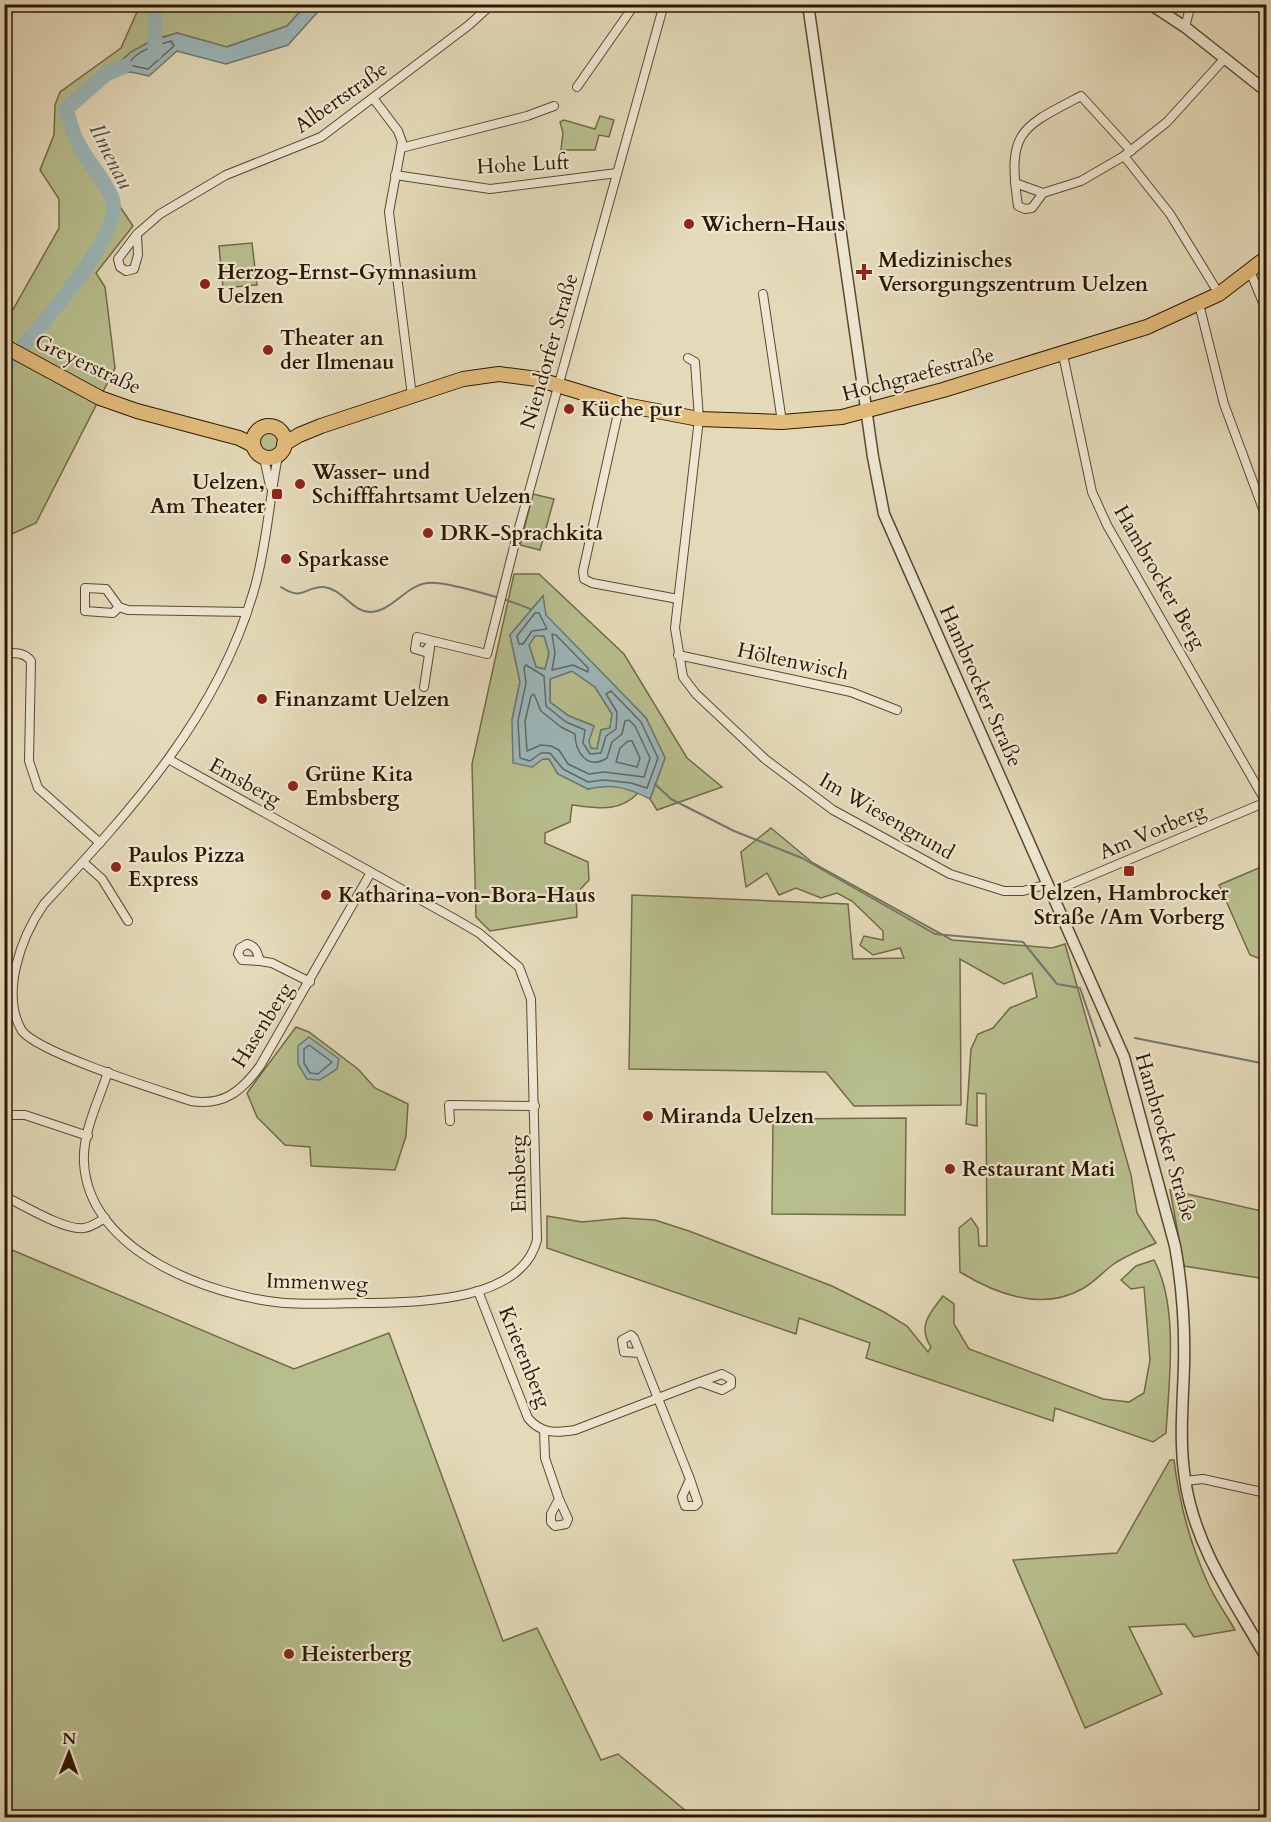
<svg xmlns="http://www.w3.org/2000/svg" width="1271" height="1822" font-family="Cardo,serif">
<rect width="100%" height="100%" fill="#e4dab9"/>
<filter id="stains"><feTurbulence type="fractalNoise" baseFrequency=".00333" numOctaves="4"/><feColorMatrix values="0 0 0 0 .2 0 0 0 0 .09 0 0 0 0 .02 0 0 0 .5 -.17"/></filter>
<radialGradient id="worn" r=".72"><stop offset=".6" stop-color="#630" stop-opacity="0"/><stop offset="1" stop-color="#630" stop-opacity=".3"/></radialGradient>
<g fill="#b7be8d" stroke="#736a47" stroke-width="1.5">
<path d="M140 5H306L287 26 226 47 177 33 155 39 131 52 66 109 77 143 133 226 96 273 105 287 115 368 36 523 5 537 4 310 11 313 59 228V199L40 170 54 135 55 105 60 92 121 48Z"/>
<path d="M600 116 614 120 609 137 599 135 595 150H561L563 133 560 122 564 120 595 129Z"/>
<path d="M252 243 257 285 223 288 219 246Z"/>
<circle cx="269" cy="442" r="9"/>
<path d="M533 494 554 499 540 550 520 545Z"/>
<path d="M514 574H539L624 654 687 758 722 787 657 810 650 799 665 758 646 718 545 615 543 596 510 635 520 682 512 720 543 759H549L558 774 588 789C605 785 623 784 638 793 619 813 598 808 572 805L570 822 545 833V843L588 862 589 880 576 894 577 917 490 931 476 917 472 764Z"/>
<path d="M535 635 544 636 549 653 545 669 536 667 529 645Z"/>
<path d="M572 671 595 687 612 714 610 728 601 730 597 749 591 748 588 741 594 726 569 716 550 702V679Z"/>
<path d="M771 828 813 863 952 940 1052 948 1065 944 1131 1175 1137 1213 1156 1243C1141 1250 1124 1256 1111 1266 1101 1274 1093 1283 1082 1289 1041 1312 996 1294 960 1272L959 1228 971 1218 978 1228 979 1246H987L986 1094 977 1093V1126L966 1124 971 1049 978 1034 993 1028 1010 1008 1037 997 1032 973 1004 984 960 959 961 1105 854 1106 826 1072 629 1069 632 895 848 904 853 959 904 958 900 948 873 955 860 945 864 936 883 940V931L852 901 837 893 821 898 796 888 779 895 767 873 746 887 741 852Z"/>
<path d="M1266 865V961L1250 955 1219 885Z"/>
<path d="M296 1027 309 1032 358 1069 375 1088 408 1104 406 1136 395 1170 311 1166 310 1147 285 1145 257 1117 247 1093Z"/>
<path d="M906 1118 905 1215 772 1214 773 1119Z"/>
<path d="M1170 1190 1266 1212V1279L1184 1266Z"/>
<path d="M547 1216 582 1222 624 1218 655 1220 689 1231 832 1286 884 1312 907 1326 928 1352 931 1347C917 1326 930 1313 943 1296L954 1304V1324L969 1349 1103 1399 1129 1402 1144 1393 1150 1360 1144 1287 1131 1289 1121 1280 1136 1266 1154 1260C1179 1306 1169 1382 1166 1433L1153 1442 1055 1408 1053 1421 866 1358 870 1343 799 1318 796 1334 547 1248Z"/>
<path d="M5 1247 294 1369 389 1333 503 1641 537 1628 601 1760 618 1754 693 1817H5Z"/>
<path d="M1170 1460H1174C1179 1501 1190 1543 1207 1581 1214 1598 1226 1614 1235 1630L1194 1637 1185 1624 1129 1627 1162 1694 1085 1728 1013 1560 1117 1553Z"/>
</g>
<g fill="#9bb8bb" stroke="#707871" stroke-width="1.5" fill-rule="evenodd">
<path d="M306 5H324L288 45 226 64 177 51 149 76 131 72 106 74 131 52 149 42 177 33 227 47 287 26Z"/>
<path d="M543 596 546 615 646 718 665 758 650 799C629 788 611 783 588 789L558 774 549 759H543L532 767 513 763 512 720 520 682 510 635ZM535 636H544L549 653 545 669 536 667 529 645ZM572 671 595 687 612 714 610 728 601 730 597 749 591 748 589 741 594 726 569 716 550 702V679Z"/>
<path d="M309 1037 339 1059 337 1069 320 1080 307 1079 298 1064V1046Z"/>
</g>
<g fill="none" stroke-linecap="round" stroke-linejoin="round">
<g stroke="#65685e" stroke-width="1.5">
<path d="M171 41 174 46 148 69 129 65C133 51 158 45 171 41Z"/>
<path d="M535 613H539L547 629 532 631 523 644H519L517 636Z"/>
<path d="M552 634 556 635 588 668V672L573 665 552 670 555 653Z"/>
<path d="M526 665 544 676 546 706 566 722 585 730 583 743 590 754 601 753 606 736 616 729 617 712 606 694 611 691 641 722 658 758 647 788 631 783 604 780 588 782 563 769 550 753H541L530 761 520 758 518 721 526 683 524 668Z"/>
<path d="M534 694 541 711 561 727 575 734C575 751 587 771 607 758L612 742 622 734 625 721 629 720 635 726 650 758 644 777 604 772 589 774 568 764 559 750 551 746 541 745 527 751 525 721 531 696Z"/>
<path d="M628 741H632L640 758 637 767 616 762 620 748Z"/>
<path d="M309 1045 332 1062 318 1074 310 1073 304 1063V1049Z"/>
</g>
<g stroke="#707871" stroke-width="2">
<path d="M281 587C304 602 304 586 324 587 343 589 353 613 371 612 394 610 406 585 428 583 446 581 513 601 530 609"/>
<path d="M655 784 671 799 734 831 802 858 935 934 1023 942 1057 984 1080 988 1100 1046"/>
<path d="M1135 1038 1266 1064"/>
</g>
<g stroke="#9bb8bb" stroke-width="15">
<path d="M155 4V53"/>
<path d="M4 368C29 338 127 234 112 198 104 178 87 162 78 143 72 133 70 120 66 109L106 74 125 66"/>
</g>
<defs>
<g id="minor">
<path d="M1185 27 1191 4"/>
<path d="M577 87 635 4"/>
<path d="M373 98 398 131 402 142 389 212 412 396"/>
<path d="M401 148 527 116 554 106"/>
<path d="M1124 156 1170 214 1219 294"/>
<path d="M395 175 490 189 617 173"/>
<path d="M1015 183 1043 193 1081 181 1124 156 1167 122 1225 58"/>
<path d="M1043 193 1032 208 1025 209 1018 206C1007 131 1020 128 1081 96L1131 151"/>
<path d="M137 234 138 255 134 269 126 271 120 267 118 259 137 234 160 214 226 175 321 137 469 25 492 4"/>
<path d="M1250 271 1266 310"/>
<path d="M763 294 782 422"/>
<path d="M1199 304 1224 404 1266 517"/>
<path d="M1063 355 1092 492 1107 525 1266 802"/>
<path d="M688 358 695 362 699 419 675 628 683 677 696 694 765 759 833 810 950 874 1004 891H1023L1048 884"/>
<path d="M620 404 583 571 584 579 592 583 678 599"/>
<path d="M278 456C269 500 267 546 254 590 218 716 131 810 44 904 21 937 0 994 22 1031 41 1054 158 1090 191 1101 223 1106 241 1092 260 1066L370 874"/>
<path d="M264 458 270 486"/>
<path d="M119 607 113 613 85 611V588L106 589 119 607 128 610 247 612"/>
<path d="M433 641 417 637 415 649 425 652 433 641 487 654 517 535 664 4"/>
<path d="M4 653C15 653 24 652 31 661L29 761 38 788 100 843"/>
<path d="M678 655 851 692 897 710"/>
<path d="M424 687 430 648"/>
<path d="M83 862 102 879 128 921"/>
<path d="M1052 892 1266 802"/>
<path d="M260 961 242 960 238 954 240 948 247 944C256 946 257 952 260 961L272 963 310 982"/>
<path d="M108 1072C99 1100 82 1133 84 1163 89 1252 210 1296 284 1303 311 1305 339 1303 366 1303 416 1302 521 1303 537 1240L531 999 519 967 479 933 455 919 170 760"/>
<path d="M4 1115H25L88 1136"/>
<path d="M450 1121 449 1105 535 1106"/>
<path d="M4 1196C23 1205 65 1231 84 1228 92 1227 98 1222 105 1218"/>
<path d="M478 1291 528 1418C541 1434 556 1433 575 1430L700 1382 722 1390 731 1385V1379L722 1374 700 1382"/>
<path d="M640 1353 624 1352 622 1340 631 1335 634 1338 690 1479 682 1497 685 1506H695L698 1503 690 1479"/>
<path d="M544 1430 545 1458 559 1499 551 1514V1522L555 1526 566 1524 568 1519 559 1499"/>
<path d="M1185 1481 1203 1479 1266 1493"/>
</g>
<g id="tertiary">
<path d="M808 4 873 457 884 514 1124 1057 1175 1246C1182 1285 1185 1324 1184 1365 1183 1403 1179 1441 1185 1479 1194 1545 1234 1601 1266 1657"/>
<path d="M1150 4 1185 27 1266 91"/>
</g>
<g id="primary">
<path d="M4 346 100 398 137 411 239 438 253 445"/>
<circle cx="269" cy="442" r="16"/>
<path d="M284 444 299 435 321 426 463 379 499 374 537 379 620 404 699 419 782 422 842 417 943 390 1147 327 1219 294 1266 258"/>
</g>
</defs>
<use href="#minor" stroke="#5c482f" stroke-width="10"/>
<use href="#tertiary" stroke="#5c482f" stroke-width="13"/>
<use href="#primary" stroke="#2f1701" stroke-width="16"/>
<use href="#minor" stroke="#ede7d2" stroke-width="8"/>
<use href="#tertiary" stroke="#ede7d2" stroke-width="10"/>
<use href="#primary" stroke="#e2bd7c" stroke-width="14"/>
</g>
<g fill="#8f2418" stroke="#ede7d2" stroke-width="2">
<circle cx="689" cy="224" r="6"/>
<path d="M861 263h6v6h6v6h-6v6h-6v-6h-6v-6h6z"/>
<circle cx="205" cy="284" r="6"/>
<circle cx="268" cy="350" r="6"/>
<circle cx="569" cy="409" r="6"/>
<circle cx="300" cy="484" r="6"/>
<rect x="271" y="488" width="12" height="12" rx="3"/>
<circle cx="428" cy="533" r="6"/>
<circle cx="286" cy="559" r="6"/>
<circle cx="262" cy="699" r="6"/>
<circle cx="293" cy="786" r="6"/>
<circle cx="116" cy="867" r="6"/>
<rect x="1123" y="865" width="12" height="12" rx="3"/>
<circle cx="326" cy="895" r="6"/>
<circle cx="648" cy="1116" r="6"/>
<circle cx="950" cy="1169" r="6"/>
<circle cx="289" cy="1654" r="6"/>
</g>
<g text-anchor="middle" stroke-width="4.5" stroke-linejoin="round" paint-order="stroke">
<g font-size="21" fill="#2f1701" stroke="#ede7d2">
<text transform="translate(341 97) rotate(-35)" y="7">Albertstraße</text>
<text transform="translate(523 164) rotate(-3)" y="7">Hohe Luft</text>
<text transform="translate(549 351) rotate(-74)" y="7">Niendorfer Straße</text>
<text transform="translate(88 364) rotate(25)" y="7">Greyerstraße</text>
<text transform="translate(918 374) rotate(-15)" y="7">Hochgraefestraße</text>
<text transform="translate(1160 577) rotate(60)" y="7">Hambrocker Berg</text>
<text transform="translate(793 661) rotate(12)" y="7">Höltenwisch</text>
<text transform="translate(981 686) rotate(66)" y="7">Hambrocker Straße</text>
<text transform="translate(245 782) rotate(29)" y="7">Emsberg</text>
<text transform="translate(887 816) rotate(30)" y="7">Im Wiesengrund</text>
<text transform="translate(1152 831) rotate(-23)" y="7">Am Vorberg</text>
<text transform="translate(262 1025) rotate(-58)" y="7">Hasenberg</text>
<text transform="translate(1166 1137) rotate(74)" y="7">Hambrocker Straße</text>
<text transform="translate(518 1174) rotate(-91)" y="7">Emsberg</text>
<text transform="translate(317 1282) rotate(2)" y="7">Immenweg</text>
<text transform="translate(525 1357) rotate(68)" y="7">Krietenberg</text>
</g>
<g font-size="21" font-weight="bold" fill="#2f1701" stroke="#ede7d2" text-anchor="start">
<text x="701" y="231">Wichern-Haus</text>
<text x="878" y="267">Medizinisches<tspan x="878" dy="24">Versorgungszentrum Uelzen</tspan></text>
<text x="217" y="279">Herzog-Ernst-Gymnasium<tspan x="217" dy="24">Uelzen</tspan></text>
<text x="280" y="345">Theater an<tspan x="280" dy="24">der Ilmenau</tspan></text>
<text x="581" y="416">Küche pur</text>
<text x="312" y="479">Wasser- und<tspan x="312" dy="24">Schifffahrtsamt Uelzen</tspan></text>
<text x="265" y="489" text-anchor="end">Uelzen,<tspan x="265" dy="24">Am Theater</tspan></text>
<text x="440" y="540">DRK-Sprachkita</text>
<text x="298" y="566">Sparkasse</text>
<text x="274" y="706">Finanzamt Uelzen</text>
<text x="305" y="781">Grüne Kita<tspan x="305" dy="24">Embsberg</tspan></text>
<text x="128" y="862">Paulos Pizza<tspan x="128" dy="24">Express</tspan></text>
<text x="1129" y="900" text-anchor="middle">Uelzen, Hambrocker<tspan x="1129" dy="24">Straße /Am Vorberg</tspan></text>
<text x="338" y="902">Katharina-von-Bora-Haus</text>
<text x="660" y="1123">Miranda Uelzen</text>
<text x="962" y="1176">Restaurant Mati</text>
<text x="301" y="1661">Heisterberg</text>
</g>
<g font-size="22" font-style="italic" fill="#554f42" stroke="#ede7d2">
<text transform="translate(112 156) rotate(63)" y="8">Ilmenau</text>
</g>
</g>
<rect width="1271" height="1822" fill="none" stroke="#e4dab9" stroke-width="24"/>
<rect x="6" y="6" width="1259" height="1810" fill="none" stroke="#2f1701" stroke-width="3"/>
<rect x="12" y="12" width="1247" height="1798" fill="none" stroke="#2f1701" stroke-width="1.5"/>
<g transform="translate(69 1753) rotate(1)" stroke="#ede7d2" stroke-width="4.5" paint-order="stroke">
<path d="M0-4.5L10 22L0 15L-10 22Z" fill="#2f1701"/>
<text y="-9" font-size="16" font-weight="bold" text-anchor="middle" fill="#2f1701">N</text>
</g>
<rect width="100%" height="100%" filter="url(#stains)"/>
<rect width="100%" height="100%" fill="url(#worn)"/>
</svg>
